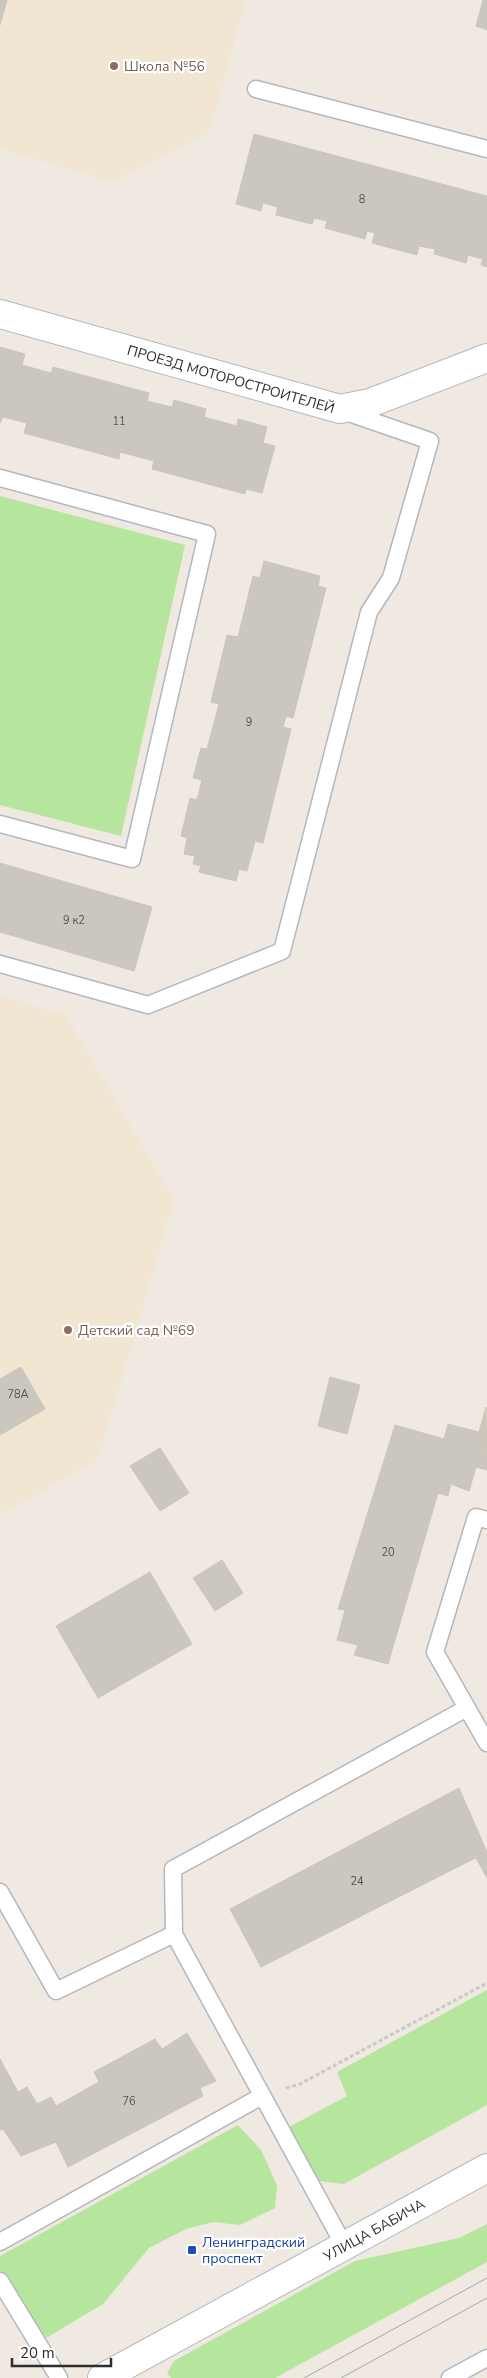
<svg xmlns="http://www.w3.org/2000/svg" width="487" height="2378" font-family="'Nunito Sans',sans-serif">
<rect width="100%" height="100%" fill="#efe9e1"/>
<g fill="#f0e6d1">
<path d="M0 0H246L210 131 113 182 0 149Z"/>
<path d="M0 996 65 1014 174 1200 98 1460 0 1515Z"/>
</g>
<g fill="#b6e59e">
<path d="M0 496 185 545 121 836 0 805Z"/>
<path d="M487 1990V2105L344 2184 319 2181 289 2127 347 2096 337 2072Z"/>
<path d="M238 2125 261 2150 277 2185 275 2208 240 2225 213 2222 186 2229 149 2248 103 2304 46 2338 0 2270V2256Z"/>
<path d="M487 2224V2262L275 2378H171L167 2373 174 2361 355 2261 459 2238Z"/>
</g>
<g fill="#cbc7bf" stroke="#cbc5ba">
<path d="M0 0H7L0 25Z"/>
<path d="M483 0H487V30L476 26Z"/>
<path d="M254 134 487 196V267L481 265 483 259 468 255 466 263 434 254 435 249 419 246 417 255 372 243 375 233 367 231 365 239 325 228 327 221 314 218 312 224 276 215 278 207 263 203 261 211 236 204Z"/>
<path d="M0 347 25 354 22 365 51 373 53 367 149 393 147 401 172 407 174 400 206 409 204 417 237 426 238 419 267 427 263 443 275 446 262 493 246 489 245 494 152 469 154 461 120 452 119 459 24 433 27 423 3 417 0 423Z"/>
<path d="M264 561 320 576 318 586 326 588 293 718 286 716 283 727 291 729 263 843 255 841 247 871 239 869 236 881 199 872 201 866 193 864 195 856 184 854 187 838 181 836 190 798 197 800 202 780 193 778 201 748 207 749 219 704 211 702 227 635 238 637 253 576 260 578Z"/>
<path d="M0 863 152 907 134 971 0 932Z"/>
<path d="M21 1367 45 1409 0 1435V1379Z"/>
<path d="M330 1377 360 1385 347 1434 318 1426Z"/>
<path d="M486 1407 487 1470 476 1467 469 1491 451 1484 448 1496 438 1493 388 1664 354 1655 358 1645 337 1640 345 1610 338 1609 395 1425 444 1439 448 1424 479 1432Z"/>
<path d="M160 1448 189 1493 160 1511 130 1466Z"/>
<path d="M222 1560 243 1593 215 1611 193 1578Z"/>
<path d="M150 1572 192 1644 98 1698 56 1626Z"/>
<path d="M459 1788 487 1852 261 1967 230 1909Z"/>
<path d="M487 1852V1878L476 1858Z"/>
<path d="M187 2033 216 2081 200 2088 203 2096 68 2167 56 2142 21 2156 3 2129 0 2130V2059L18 2092 27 2087 37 2104 51 2097 56 2106 99 2082 94 2072 155 2039 162 2049Z"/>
</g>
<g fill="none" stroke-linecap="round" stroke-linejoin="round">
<defs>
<g id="lane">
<path d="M256 89 487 149"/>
<path d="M0 478 207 534 132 859 0 824"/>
<path d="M0 964 148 1005 282 951 369 612 391 578 430 441 343 411"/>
<path d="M467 1708 435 1652 476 1517 487 1520"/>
<path d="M0 1892 56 1991 174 1934"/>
<path d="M0 2242 262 2096"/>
<path d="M345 2247 174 1934 173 1869 467 1708 487 1743"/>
<path d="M0 2281 59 2378"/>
<path d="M450 2378 487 2358"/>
</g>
<path id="street" d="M0 314 340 409 370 403 487 358"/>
<path id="secondary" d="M102 2378 487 2168"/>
</defs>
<use href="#lane" stroke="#b4b7c1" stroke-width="19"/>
<use href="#street" stroke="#b4b7c1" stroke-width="30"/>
<use href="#secondary" stroke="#b4b7c1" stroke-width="30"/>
<path stroke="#c9c9c9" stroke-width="3" stroke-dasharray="4 2.5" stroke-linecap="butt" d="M286 2088 300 2084 487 1983"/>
<use href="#lane" stroke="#fff" stroke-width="16"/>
<use href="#street" stroke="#fff" stroke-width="28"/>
<use href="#secondary" stroke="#fff" stroke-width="28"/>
<g stroke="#a3a6b8" stroke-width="1">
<path d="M304 2378 487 2278"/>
<path d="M341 2378 487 2298"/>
</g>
</g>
<g fill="#8d6e63" stroke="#fff" stroke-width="2">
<circle cx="114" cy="66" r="5"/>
<circle cx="68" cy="1330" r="5"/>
</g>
<rect fill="#1a4fb4" stroke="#fff" stroke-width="2" x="187" y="2245" width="10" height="10" rx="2.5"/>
<g text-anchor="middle" stroke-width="4.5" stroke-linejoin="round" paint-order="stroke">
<g font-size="11" fill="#555452">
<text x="362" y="203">8</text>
<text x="119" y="425">11</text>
<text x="249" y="726">9</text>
<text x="74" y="924">9 к2</text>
<text x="18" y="1398">78А</text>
<text x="388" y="1556">20</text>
<text x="357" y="1885">24</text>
<text x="129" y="2105">76</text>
</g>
<g font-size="14" fill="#785e54" stroke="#fff" text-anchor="start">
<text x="124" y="71">Школа №56</text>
<text x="78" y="1335">Детский сад №69</text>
</g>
<g font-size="14" fill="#2e2e2e" stroke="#fff">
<text transform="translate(231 379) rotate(16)" y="5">ПРОЕЗД МОТОРОСТРОИТЕЛЕЙ</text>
<text transform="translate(374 2230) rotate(-29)" y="5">УЛИЦА БАБИЧА</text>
</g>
<g font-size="14" fill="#164399" stroke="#fff" text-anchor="start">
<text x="202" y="2247">Ленинградский<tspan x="202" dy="16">проспект</tspan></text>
</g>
</g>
<path d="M12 2358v8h99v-8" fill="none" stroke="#2e2e2e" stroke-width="2.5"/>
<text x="20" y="2358" font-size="15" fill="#2e2e2e" stroke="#ffffff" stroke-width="4" paint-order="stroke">20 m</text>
</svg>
